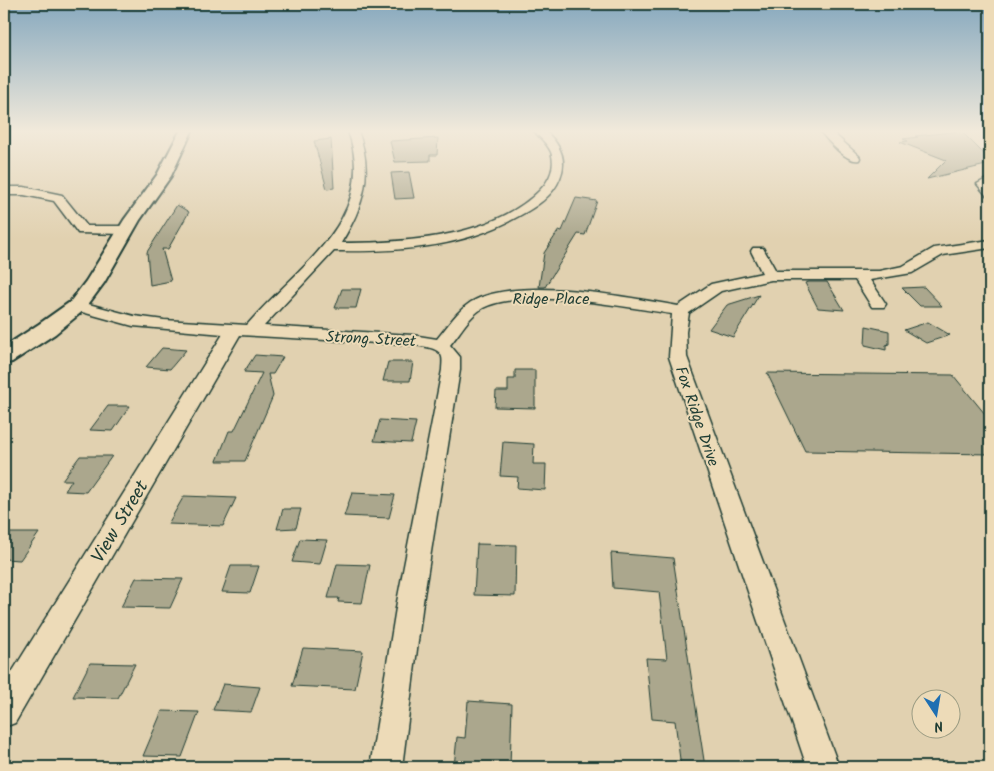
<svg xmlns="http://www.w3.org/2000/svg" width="994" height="771" font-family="Kalam,sans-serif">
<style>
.building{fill:#aba78d;stroke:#1f3d34}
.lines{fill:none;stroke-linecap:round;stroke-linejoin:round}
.minor-casing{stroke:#1f3d34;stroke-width:3}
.tertiary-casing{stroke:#1f3d34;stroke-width:4}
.minor{fill:#eddbb8;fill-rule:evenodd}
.tertiary{fill:#eddbb8;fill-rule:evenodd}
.labels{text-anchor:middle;stroke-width:4;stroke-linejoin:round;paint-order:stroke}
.street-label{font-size:16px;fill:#1f3d34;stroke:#eddbb8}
.near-street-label{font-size:19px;fill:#1f3d34;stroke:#eddbb8}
</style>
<rect width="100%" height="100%" fill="#e1d1b0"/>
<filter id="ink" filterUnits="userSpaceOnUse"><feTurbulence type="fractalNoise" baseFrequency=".02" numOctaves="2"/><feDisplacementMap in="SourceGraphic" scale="10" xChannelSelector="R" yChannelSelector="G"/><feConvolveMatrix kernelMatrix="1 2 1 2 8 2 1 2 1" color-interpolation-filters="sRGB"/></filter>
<g filter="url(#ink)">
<!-- building -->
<g class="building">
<polygon points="961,131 990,160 990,164 927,179 946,160 900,142 908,141 903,139 918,137 915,136"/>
<polygon points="438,138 437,155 430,155 430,161 395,162 390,141"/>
<polygon points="331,139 334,188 327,189 314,141"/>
<polygon points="409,172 414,198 395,199 391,173"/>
<polygon points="576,198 597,201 585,235 578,234 545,287 539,287 544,253 559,230 562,231"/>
<polygon points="177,205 189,212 168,249 162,249 171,281 150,285 147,252"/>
<polygon points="809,282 827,282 844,310 818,308 805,283"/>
<polygon points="924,287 942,306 920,306 902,288"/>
<polygon points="342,289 361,289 356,308 335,308"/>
<polygon points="759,295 733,337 709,329 727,305"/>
<polygon points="928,322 950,335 926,343 904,330"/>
<polygon points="866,326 889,331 889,344 886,345 886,350 865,345"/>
<polygon points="162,348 186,350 170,369 146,367"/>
<polygon points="255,355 283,357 273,374 268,374 273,396 245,461 217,461 229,431 234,431 262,373 244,372"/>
<polygon points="388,362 413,362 410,381 383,381"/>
<polygon points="515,370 535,370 535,408 495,407 496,391 508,391 508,379 515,379"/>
<polygon points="767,373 953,375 990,420 990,454 805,451"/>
<polygon points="108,406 130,406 113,431 90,430"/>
<polygon points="380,420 416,422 411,443 374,441"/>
<polygon points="503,442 534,444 533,464 546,464 545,490 517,488 518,477 500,476"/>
<polygon points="80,456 112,456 86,492 65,491 72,480 62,480"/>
<polygon points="352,493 395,495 389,518 344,516"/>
<polygon points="184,496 236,498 223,526 168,524"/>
<polygon points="283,509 301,509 296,528 277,529"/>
<polygon points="4,533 39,533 20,560 4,559"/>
<polygon points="300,539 327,540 320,564 292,562"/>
<polygon points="477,544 516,545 515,596 474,595"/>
<polygon points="611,553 673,558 705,767 681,767 675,721 652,719 646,658 667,659 659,592 613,588"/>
<polygon points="337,564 370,565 362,603 338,602 339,598 328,598"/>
<polygon points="231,566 259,566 250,593 222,592"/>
<polygon points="136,578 183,579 170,608 121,607"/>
<polygon points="303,648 363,651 355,689 292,686"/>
<polygon points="90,663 135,664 118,698 73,697"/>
<polygon points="223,684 260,687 251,712 213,710"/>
<polygon points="468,701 512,704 510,767 454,767 457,737 465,738"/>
<polygon points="162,711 199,712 182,757 143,756"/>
</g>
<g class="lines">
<defs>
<g id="minor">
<path d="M 348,131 L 358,131 C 374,173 364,206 341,243 C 403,243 493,238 540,190 C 550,180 556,166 551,152 C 547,143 540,138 534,131 L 545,131 C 559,143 568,159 560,178 C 553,196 536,207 519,216 C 463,248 398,252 334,251 L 264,326 L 412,335 L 437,339 C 448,326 457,311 471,302 C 518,275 626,297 678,306 L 711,284 L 762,273 L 751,251 L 753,248 L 763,248 L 776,271 L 879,271 L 903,266 L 934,248 L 990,240 L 990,248 L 943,255 L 912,273 L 870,280 L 886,304 L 884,307 L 872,307 L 855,280 L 771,280 L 721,291 L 689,313 L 686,332 L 687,357 L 839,767 L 807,767 L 669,357 L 672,314 C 628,307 523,287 483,308 C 469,316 460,333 450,345 L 460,357 L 460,370 L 423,602 L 402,767 L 370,767 L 397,602 L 442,370 C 442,366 443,361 442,357 C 440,347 420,346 412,345 L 240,335 L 15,723 L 4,727 L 4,685 L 223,334 L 133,326 L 71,309 L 69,306 L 71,303 L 77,301 L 134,316 L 164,320 L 247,325 C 296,267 380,220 348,131 Z"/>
<path d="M 820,131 L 831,131 L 859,156 L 860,158 L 859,160 C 847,163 827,140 820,131 Z"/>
<polygon points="990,177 990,196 986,195 977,184"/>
<polygon points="4,187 24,187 62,195 87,226 125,226 132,230 125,234 78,233 54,201 24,195 4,195"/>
</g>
<polygon id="tertiary" points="180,131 192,131 171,176 140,220 104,283 84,310 55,334 12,362 4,364 4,347 39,324 70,302 86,281 124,220 157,175"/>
</defs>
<!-- minor casing -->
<use href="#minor" class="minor-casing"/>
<!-- tertiary casing -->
<use href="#tertiary" class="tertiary-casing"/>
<!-- minor -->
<use href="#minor" class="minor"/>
<!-- tertiary -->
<use href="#tertiary" class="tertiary"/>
</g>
</g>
<!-- sky -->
<linearGradient id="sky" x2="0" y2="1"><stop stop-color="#86a8be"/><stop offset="0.55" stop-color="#f2eadb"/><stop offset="1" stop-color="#f2eadb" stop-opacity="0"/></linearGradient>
<rect width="994" height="239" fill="url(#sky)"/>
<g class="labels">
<!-- street labels -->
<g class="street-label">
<text x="551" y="304">Ridge Place</text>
<text transform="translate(371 338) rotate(3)" y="6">Strong Street</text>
<text transform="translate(698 416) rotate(71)" y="6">Fox Ridge Drive</text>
</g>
<!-- near-street labels -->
<g class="near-street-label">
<text transform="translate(119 521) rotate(-59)" y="7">View Street</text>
</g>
</g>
<!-- margin -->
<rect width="994" height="771" fill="none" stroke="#eddbb8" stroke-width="20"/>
<rect x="10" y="10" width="974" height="751" fill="none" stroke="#1f3d34" stroke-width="2" filter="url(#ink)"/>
<!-- north arrow -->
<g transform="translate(936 714) rotate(168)"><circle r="24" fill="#eddbb8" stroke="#9b9c83"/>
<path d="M0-4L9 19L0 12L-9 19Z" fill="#1f6fb2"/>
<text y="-8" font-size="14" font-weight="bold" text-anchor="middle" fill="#1f3d34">N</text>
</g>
</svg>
